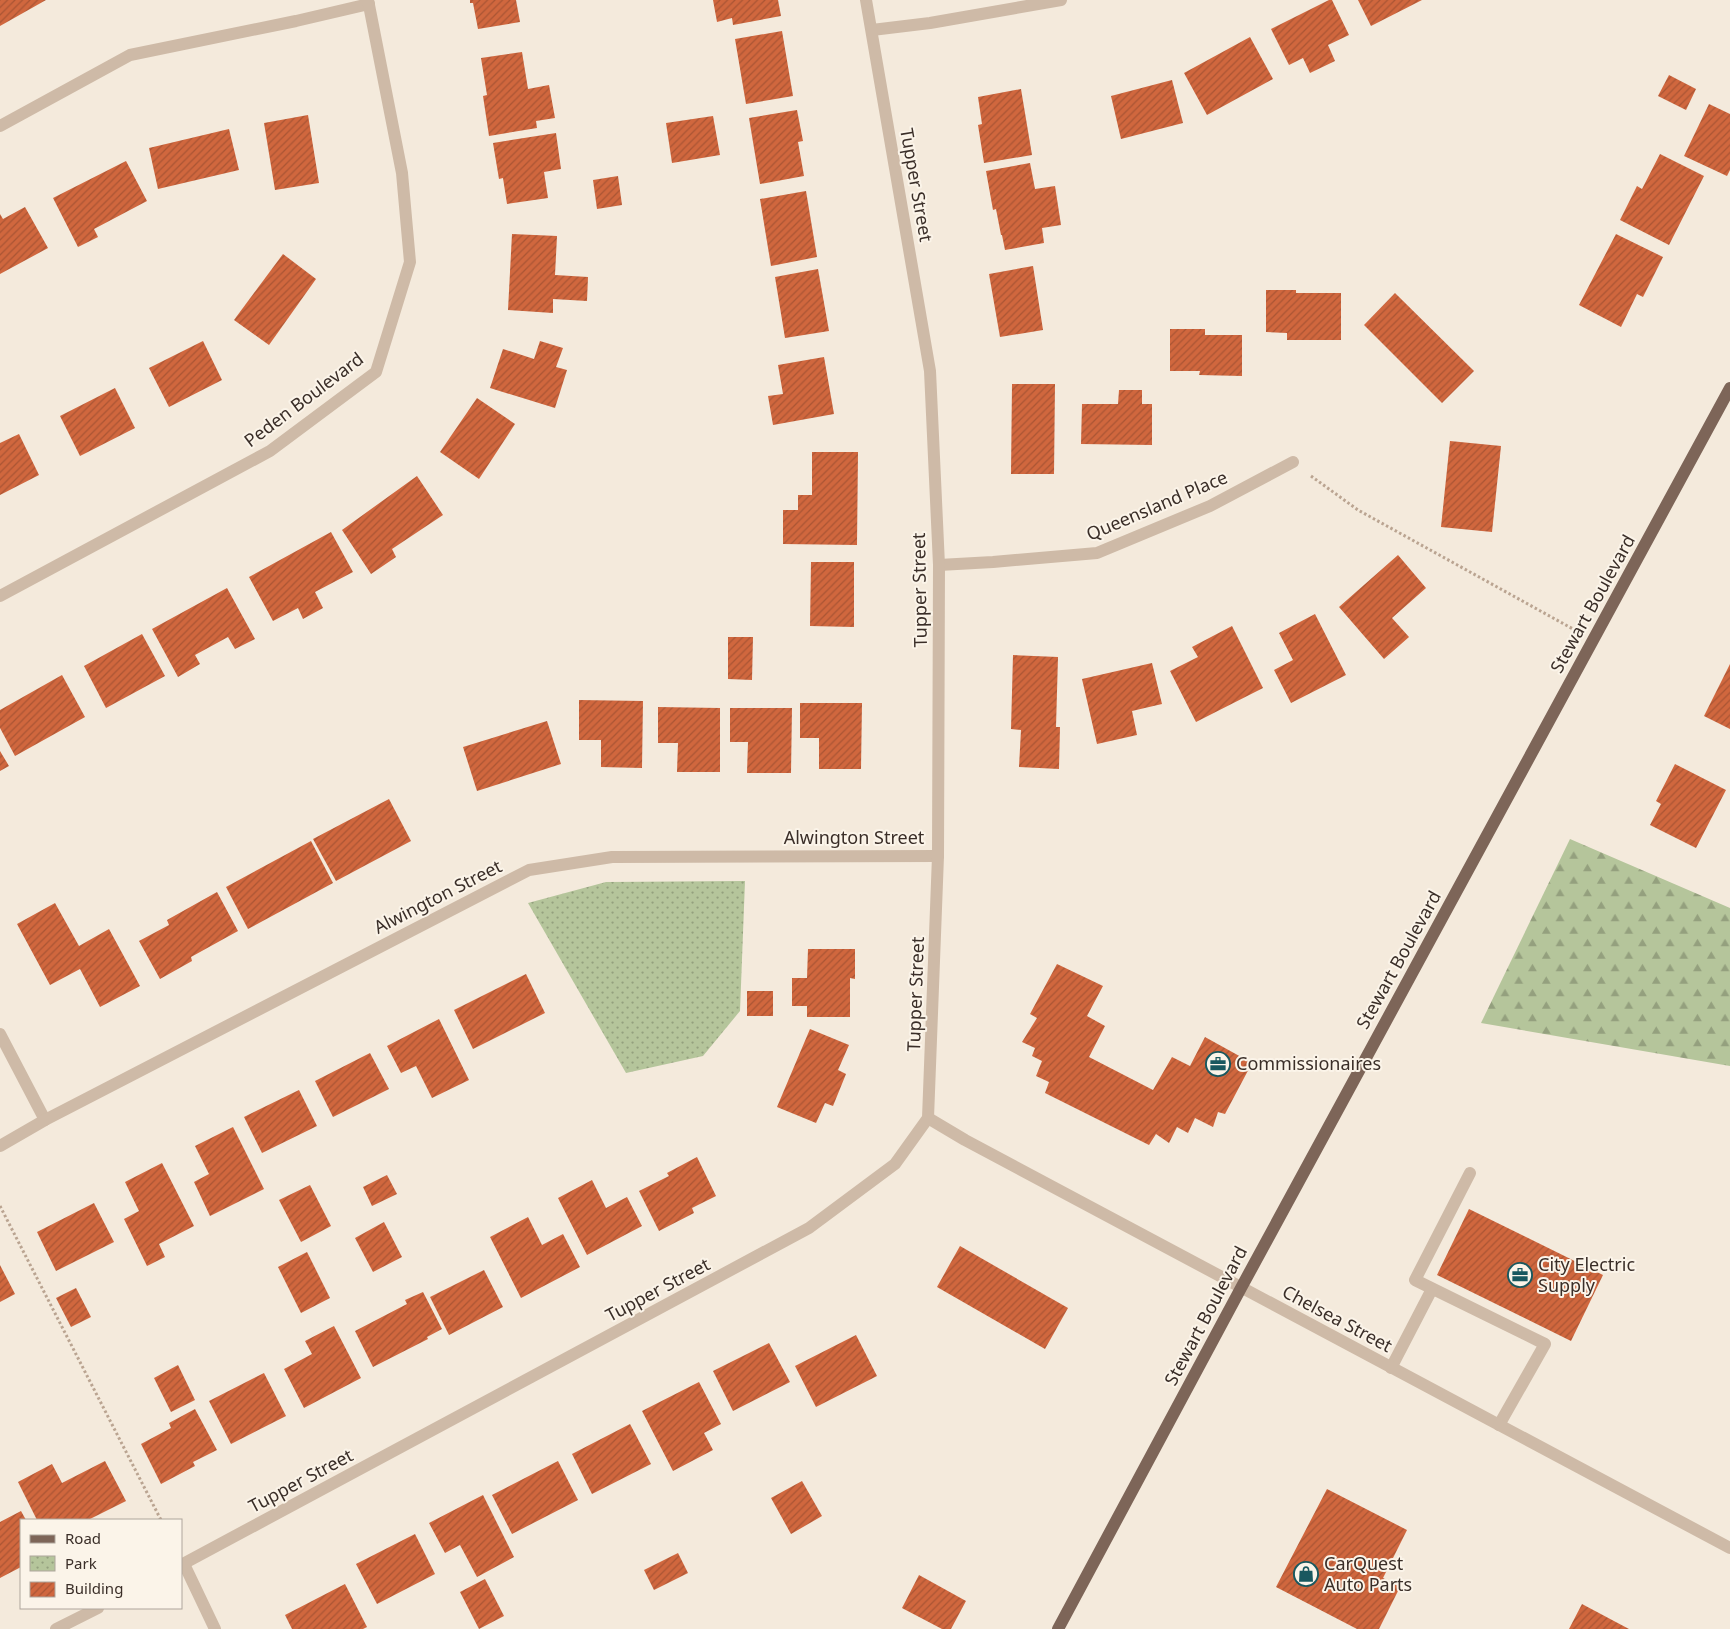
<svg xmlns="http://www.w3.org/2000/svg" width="1730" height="1629" font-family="'Noto Sans',sans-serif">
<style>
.forest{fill:url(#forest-firs)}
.park{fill:url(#park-dots)}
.building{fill:url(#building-hatch)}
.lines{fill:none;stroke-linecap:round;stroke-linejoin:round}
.path{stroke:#baa491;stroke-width:3;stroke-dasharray:2.5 2.5;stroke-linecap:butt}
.lane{stroke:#cebaa7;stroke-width:12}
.street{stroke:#cebaa7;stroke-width:12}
.primary{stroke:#7d6558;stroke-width:12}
.labels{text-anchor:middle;stroke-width:4;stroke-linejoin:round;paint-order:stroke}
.street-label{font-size:18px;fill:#3a2e28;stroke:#fbf4e9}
.poi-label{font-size:18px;fill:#3a2e28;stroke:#fbf4e9;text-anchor:start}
</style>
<defs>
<pattern id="forest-firs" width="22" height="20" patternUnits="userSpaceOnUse" patternTransform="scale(1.25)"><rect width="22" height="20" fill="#b5c59b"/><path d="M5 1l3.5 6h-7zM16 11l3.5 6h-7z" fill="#94a07e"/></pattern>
<pattern id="park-dots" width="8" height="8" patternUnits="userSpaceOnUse" patternTransform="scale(1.25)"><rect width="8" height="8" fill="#b5c59b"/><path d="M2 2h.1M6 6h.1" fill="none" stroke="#94a07e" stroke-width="1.8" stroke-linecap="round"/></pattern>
<pattern id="building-hatch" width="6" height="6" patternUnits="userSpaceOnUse" patternTransform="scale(1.25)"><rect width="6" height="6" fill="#d0673e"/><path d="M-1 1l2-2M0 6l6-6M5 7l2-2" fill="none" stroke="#aa5534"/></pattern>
</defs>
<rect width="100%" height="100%" fill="#f4eadc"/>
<!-- forest -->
<polygon class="forest" points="1570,839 1730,908 1730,1066 1481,1023"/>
<!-- park -->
<polygon class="park" points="745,881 740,1011 703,1056 626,1073 528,903 606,882"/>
<!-- building -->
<g class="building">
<polygon points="0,0 46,0 0,26"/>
<polygon points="470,0 516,0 520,22 478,29 473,3 470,3"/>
<polygon points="713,0 778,0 781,16 733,25 732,18 717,22"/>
<polygon points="1329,0 1332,0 1349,35 1328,45 1335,61 1310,73 1303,58 1289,65 1271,29"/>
<polygon points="1358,0 1422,0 1371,26"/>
<polygon points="782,31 793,96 746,104 735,39"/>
<polygon points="1250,37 1273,79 1207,115 1184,73"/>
<polygon points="522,52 528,89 549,85 555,118 536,121 537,128 489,136 483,96 487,95 481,58"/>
<polygon points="1669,75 1696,89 1686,110 1658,96"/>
<polygon points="1172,80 1183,123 1121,139 1111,96"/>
<polygon points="1021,89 1032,155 984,163 978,125 982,124 978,97"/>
<polygon points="1709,104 1730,114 1730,170 1727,176 1684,156"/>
<polygon points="797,110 803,141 798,142 804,176 760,184 749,118"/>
<polygon points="308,115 319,183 275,190 264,123"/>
<polygon points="713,116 720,155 672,163 666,123"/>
<polygon points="229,129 239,170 158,189 149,148"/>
<polygon points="556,133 561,169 544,172 548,198 507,204 503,178 499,179 493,143"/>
<polygon points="1660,154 1704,176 1669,245 1620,220 1637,186 1642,189"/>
<polygon points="126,161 147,201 94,229 98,237 78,247 53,198"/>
<polygon points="1030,163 1035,189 1055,186 1061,225 1042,228 1044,243 1005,250 1002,235 1001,235 996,209 993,210 986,171"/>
<polygon points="618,176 622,205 597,209 593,180"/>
<polygon points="806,191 817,257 771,266 760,199"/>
<polygon points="25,207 48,248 0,274 0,214 3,219"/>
<polygon points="512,234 557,236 555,275 588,277 587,301 553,299 553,313 508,310"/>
<polygon points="1616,234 1663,257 1643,297 1637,294 1621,327 1579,305"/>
<polygon points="283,254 316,279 269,345 234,320"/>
<polygon points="1033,266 1043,330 1000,337 989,274"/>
<polygon points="818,269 829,331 785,338 775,277"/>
<polygon points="1266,290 1296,290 1296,293 1341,293 1341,340 1287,340 1287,333 1266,332"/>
<polygon points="1395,293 1474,371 1442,403 1364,325"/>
<polygon points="1170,329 1205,329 1205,335 1242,335 1242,376 1199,375 1200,371 1170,371"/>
<polygon points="203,341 222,380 169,407 149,368"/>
<polygon points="540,341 563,348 556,367 567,370 555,408 490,388 503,349 534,359"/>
<polygon points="824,357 834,414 773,425 768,396 783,394 778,365"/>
<polygon points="1012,384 1055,384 1054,474 1011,474"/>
<polygon points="115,388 135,428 80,456 60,416"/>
<polygon points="1119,390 1142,390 1142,404 1152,404 1152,445 1081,444 1082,404 1118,404"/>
<polygon points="477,398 515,424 479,479 440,452"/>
<polygon points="19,434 39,475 0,495 0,443"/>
<polygon points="1450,441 1501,446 1492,532 1441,527"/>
<polygon points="812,452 858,452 857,545 783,544 783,510 798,510 798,495 812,495"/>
<polygon points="417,476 443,515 392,549 396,557 371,574 342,530"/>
<polygon points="331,532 353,572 315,592 323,608 303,619 298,608 273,621 249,577"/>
<polygon points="1398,555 1426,588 1392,618 1409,637 1384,659 1339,607"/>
<polygon points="811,562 854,562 854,627 810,626"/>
<polygon points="227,588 255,639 235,649 228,637 195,655 200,664 178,677 152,629"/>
<polygon points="1315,614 1346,675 1291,703 1274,670 1293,660 1279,633"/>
<polygon points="1232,626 1263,688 1196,722 1170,671 1198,657 1192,647"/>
<polygon points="142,634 165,676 106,708 84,666"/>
<polygon points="728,637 753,637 752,680 728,679"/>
<polygon points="1013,655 1058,657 1056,727 1060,727 1059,769 1019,767 1021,730 1011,729"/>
<polygon points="1152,663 1162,704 1132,711 1137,735 1097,744 1082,679"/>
<polygon points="1730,664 1730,729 1704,716"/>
<polygon points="62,675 85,717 15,756 0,728 0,710"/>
<polygon points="579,700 643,701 642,768 601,767 601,740 579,740"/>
<polygon points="800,703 862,703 861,769 819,769 819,738 800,738"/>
<polygon points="658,707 720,708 720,772 677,772 678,743 658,743"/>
<polygon points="730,708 792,708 791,773 747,773 748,742 730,742"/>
<polygon points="547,721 561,764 477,791 463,747"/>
<polygon points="0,751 9,766 0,771"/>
<polygon points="1675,764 1726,790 1696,848 1650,825 1661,804 1656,801"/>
<polygon points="389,799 411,841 336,881 313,839"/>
<polygon points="311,841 333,883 248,929 226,887"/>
<polygon points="217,892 238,931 191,957 192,961 160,979 139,941 169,925 167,920"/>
<polygon points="55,903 79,946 109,929 140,986 100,1007 80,969 50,985 17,924"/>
<polygon points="808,949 855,949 855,979 850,978 850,1017 807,1017 807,1006 792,1006 792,978 807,978"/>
<polygon points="1057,964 1103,986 1087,1016 1105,1026 1089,1057 1153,1090 1172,1057 1190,1066 1205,1037 1252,1063 1225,1114 1218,1112 1213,1127 1195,1118 1188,1133 1177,1127 1169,1143 1156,1134 1149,1145 1045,1093 1049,1082 1036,1076 1042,1061 1032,1056 1035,1048 1022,1042 1037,1018 1030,1014"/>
<polygon points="526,974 545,1013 473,1049 454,1010"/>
<rect x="747" y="991" width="26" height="25"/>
<polygon points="439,1019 469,1080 432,1098 416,1066 401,1073 387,1046"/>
<polygon points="810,1029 849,1045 838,1070 846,1074 833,1106 825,1103 816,1123 777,1107"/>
<polygon points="370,1053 389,1089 333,1117 315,1081"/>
<polygon points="299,1090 317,1126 262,1153 244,1117"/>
<polygon points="233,1127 264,1189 210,1216 194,1182 209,1174 195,1146"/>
<polygon points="697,1157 716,1196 692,1208 694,1213 659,1231 639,1191 669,1176 667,1173"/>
<polygon points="162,1163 194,1226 159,1244 165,1257 147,1266 124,1219 139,1211 125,1182"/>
<polygon points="387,1175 397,1194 372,1206 363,1187"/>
<polygon points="592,1180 606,1208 627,1197 642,1226 587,1255 558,1198"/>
<polygon points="310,1185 331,1226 301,1242 279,1200"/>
<polygon points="94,1203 114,1242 56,1271 37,1232"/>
<polygon points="1469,1209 1603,1275 1571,1341 1437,1275"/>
<polygon points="528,1217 542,1245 563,1234 580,1267 521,1298 490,1237"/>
<polygon points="384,1222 402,1257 373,1272 355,1238"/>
<polygon points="960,1246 1068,1308 1045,1349 937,1287"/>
<polygon points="307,1252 330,1298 301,1313 278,1267"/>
<polygon points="0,1265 15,1294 0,1302"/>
<polygon points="484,1270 503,1307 449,1335 430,1297"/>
<polygon points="76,1288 91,1317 71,1327 56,1298"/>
<polygon points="423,1292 442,1329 427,1337 428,1339 373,1367 355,1331 407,1304 405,1300"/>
<polygon points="334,1326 361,1378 304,1408 284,1369 312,1354 305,1341"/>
<polygon points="856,1335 877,1376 816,1407 795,1366"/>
<polygon points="769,1343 790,1382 733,1411 713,1371"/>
<polygon points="178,1365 195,1400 171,1412 154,1378"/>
<polygon points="264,1373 286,1416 231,1444 209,1401"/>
<polygon points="699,1382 721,1424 704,1433 713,1450 673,1471 642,1411"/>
<polygon points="195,1409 217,1450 193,1462 195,1466 161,1484 141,1444 171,1428 169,1423"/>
<polygon points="630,1424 651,1464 592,1494 572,1454"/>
<polygon points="105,1461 126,1501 88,1520 37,1520 18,1482 52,1464 62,1483"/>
<polygon points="558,1461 578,1500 512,1534 492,1495"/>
<polygon points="802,1481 822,1516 791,1534 771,1498"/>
<polygon points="1327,1489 1407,1530 1383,1578 1400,1587 1379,1629 1357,1629 1276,1587"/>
<polygon points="483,1495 514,1557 477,1577 460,1545 445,1553 429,1523"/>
<polygon points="21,1511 26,1520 21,1520 21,1567 0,1578 0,1522"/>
<polygon points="415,1534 435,1574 377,1604 356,1564"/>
<polygon points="678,1553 688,1573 654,1590 644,1570"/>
<polygon points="919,1575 966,1601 951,1629 942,1629 902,1608"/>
<polygon points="485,1579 504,1616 479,1629 460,1592"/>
<polygon points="345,1584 367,1627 363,1629 292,1629 285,1615"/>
<polygon points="1582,1604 1629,1629 1569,1629"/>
</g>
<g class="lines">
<!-- path -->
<g class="path">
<polyline points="1311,476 1358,510 1573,629"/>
<polyline points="0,1206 161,1520"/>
</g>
<!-- lane -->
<g class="lane">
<polyline points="1470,1173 1415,1280 1545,1344 1499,1425"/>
<polyline points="1391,1368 1432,1289"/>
</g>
<!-- street -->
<g class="street">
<polyline points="872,30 930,23 1061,0"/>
<polyline points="0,126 130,55 296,21 369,4"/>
<polyline points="939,565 993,562 1097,553 1210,506 1293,462"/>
<polyline points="0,596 270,451 376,372 410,262 402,173 368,0"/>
<polyline points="0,1034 45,1120"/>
<polyline points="928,1118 965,1140 1730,1548"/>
<polyline points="0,1146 45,1120 529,870 612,857 938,856"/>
<polyline points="184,1564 215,1629"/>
<polyline points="181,1565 809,1228 895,1164 928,1118 938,856 939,565 930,371 866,0"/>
<polyline points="56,1629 98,1608"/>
</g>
<!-- primary -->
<polyline class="primary" points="1058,1629 1241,1288 1730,388"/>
</g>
<!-- icons -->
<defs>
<symbol id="office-ring" viewBox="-11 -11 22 22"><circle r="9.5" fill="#fbf4e9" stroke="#19585f" stroke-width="1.5"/><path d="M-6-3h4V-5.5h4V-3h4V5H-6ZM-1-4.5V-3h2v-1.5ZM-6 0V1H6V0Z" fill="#19585f"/></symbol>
<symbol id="shop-ring" viewBox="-11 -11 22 22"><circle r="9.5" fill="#fbf4e9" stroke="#19585f" stroke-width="1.5"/><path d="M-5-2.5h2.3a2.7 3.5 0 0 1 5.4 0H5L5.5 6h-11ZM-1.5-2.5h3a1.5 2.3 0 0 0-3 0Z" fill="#19585f"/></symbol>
</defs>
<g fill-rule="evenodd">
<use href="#office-ring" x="1204" y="1050" width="28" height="28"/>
<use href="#office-ring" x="1506" y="1261" width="28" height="28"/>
<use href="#shop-ring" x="1292" y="1560" width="28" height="28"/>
</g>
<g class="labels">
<!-- street labels -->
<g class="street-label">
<text transform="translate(916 185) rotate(80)" y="6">Tupper Street</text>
<text transform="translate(304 400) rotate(-37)" y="6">Peden Boulevard</text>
<text transform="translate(1157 506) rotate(-23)" y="6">Queensland Place</text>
<text transform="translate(920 590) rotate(-91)" y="6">Tupper Street</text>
<text transform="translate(1593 604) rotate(-61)" y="6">Stewart Boulevard</text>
<text x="854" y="844">Alwington Street</text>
<text transform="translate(438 897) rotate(-27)" y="6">Alwington Street</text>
<text transform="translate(1399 960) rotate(-61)" y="6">Stewart Boulevard</text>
<text transform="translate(916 994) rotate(-88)" y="6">Tupper Street</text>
<text transform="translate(658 1290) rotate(-28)" y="6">Tupper Street</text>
<text transform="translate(1206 1316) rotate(-62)" y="6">Stewart Boulevard</text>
<text transform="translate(1337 1319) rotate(28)" y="6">Chelsea Street</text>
<text transform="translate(301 1481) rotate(-28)" y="6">Tupper Street</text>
</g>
<!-- poi labels -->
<g class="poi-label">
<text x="1236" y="1070">Commissionaires</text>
<text x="1538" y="1271">City Electric<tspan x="1538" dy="21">Supply</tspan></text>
<text x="1324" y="1570">CarQuest<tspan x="1324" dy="21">Auto Parts</tspan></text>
</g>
</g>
<!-- legend -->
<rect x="20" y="1519" width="162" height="90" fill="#fbf4e9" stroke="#aea59c"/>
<rect x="30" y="1535" width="25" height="8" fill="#7d6558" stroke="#aea59c"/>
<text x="65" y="1544" font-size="15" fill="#3a2e28">Road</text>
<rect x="30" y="1556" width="25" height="15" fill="url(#park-dots)" stroke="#aea59c"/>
<text x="65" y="1569" font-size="15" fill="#3a2e28">Park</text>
<rect x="30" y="1582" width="25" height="15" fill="url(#building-hatch)" stroke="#aea59c"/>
<text x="65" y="1594" font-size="15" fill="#3a2e28">Building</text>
</svg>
